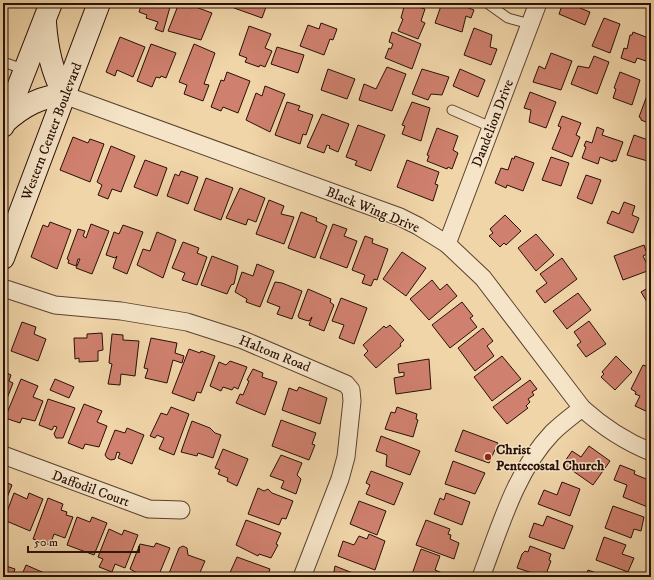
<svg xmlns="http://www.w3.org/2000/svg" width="654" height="580" font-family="'IM FELL DW Pica',serif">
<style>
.building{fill:#cf806e;stroke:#291006}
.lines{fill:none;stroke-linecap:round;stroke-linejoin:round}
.lane-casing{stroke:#5b412f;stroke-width:11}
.street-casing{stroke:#5b412f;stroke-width:19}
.secondary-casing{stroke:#291006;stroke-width:24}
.lane{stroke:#f5e4c7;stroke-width:9}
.street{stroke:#f5e4c7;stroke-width:17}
.secondary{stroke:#f5e4c7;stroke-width:22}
.poi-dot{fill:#8f2418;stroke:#f5e4c7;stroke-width:1.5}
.labels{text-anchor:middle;stroke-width:3;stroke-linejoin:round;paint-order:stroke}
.street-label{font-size:14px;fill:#291006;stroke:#f5e4c7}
.poi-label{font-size:14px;font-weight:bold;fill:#291006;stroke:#f5e4c7;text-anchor:start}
</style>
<rect width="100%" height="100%" fill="#f0d5a9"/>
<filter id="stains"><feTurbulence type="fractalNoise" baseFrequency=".005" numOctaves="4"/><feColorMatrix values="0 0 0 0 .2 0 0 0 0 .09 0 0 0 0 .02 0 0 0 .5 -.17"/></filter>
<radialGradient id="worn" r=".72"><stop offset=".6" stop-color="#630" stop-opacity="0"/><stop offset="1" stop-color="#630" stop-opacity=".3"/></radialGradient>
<!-- building -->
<g class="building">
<polygon points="142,3 158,3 170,7 163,32 155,29 158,22 146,18 147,15 139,12"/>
<polygon points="179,3 186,3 191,5 190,7 192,8 193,6 212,13 201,40 168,31"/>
<polygon points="236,3 265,3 264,7 266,7 262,18 234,8"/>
<polygon points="405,3 425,9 421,21 425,23 418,39 398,31 403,19 401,18"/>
<polygon points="442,3 456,3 474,10 471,18 466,16 462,32 435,23"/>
<polygon points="563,3 582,3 580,8 590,12 585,25 559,14"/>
<polygon points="604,18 620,24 610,53 592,46"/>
<polygon points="321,23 337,29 333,40 330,39 324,55 300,46 308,25 319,29"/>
<polygon points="249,26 271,34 265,48 272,51 265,67 260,65 259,67 245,62 247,58 239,55"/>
<polygon points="474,28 492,35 490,47 497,49 491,65 464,55"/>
<polygon points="392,32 421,44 412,69 385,58 389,48 391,49 393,44 389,42"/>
<polygon points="633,32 651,39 651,61 649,62 637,58 635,63 621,58 624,48 627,49 630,35 632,35"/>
<polygon points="120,37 145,47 133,77 117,70 115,76 106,72"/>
<polygon points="151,44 176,53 166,78 161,76 160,78 156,77 152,87 137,81"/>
<polygon points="194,44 215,53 204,84 209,85 203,101 184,94 187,85 179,82"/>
<polygon points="277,47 304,55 298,73 271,64"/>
<polygon points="551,53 572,61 561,90 533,82 539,66 545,69"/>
<polygon points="594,56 609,62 597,94 571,84 578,66 589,68"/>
<polygon points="387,67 406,74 392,111 359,100 364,84 376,89"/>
<polygon points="328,69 355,79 347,99 321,90"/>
<polygon points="422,69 449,77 442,95 431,94 428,100 412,94"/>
<polygon points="460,69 485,80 478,97 453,86"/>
<polygon points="227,72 250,81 238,113 223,107 221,111 211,107 221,80 224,81"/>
<polygon points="620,72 640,80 632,105 613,98 616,89 614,88"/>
<polygon points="265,86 285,94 270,132 246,120 256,93 262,96"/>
<polygon points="649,90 651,91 651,124 641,120 641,118 639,117"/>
<polygon points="530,92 556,102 546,128 529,122 531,110 524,108"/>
<polygon points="287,102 300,106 298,110 313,115 306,135 303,134 300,144 275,135"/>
<polygon points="412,102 430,108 421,141 402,134 405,126 402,125"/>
<polygon points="322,114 349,124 338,152 329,148 330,146 327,145 324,153 307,147"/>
<polygon points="562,116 581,123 576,135 580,137 572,157 552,149 561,127 558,126"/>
<polygon points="358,125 385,135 371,171 355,165 357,161 346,157"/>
<polygon points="597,127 604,130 602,135 623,142 616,161 613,160 613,162 600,157 598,164 582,158 586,147 584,146 586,141 592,143"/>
<polygon points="437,128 458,136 453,150 458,153 452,169 448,167 447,169 427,161 429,156 427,155"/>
<polygon points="634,135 651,141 651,162 627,155"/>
<polygon points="73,137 88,143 90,139 104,144 90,182 60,170"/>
<polygon points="111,146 135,156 121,192 112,189 108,199 98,195 102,185 97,182"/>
<polygon points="515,156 534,163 523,191 507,185 506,188 495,183 501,168 508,170 512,158 514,159"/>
<polygon points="551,157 569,163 561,186 542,180"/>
<polygon points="145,160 167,168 157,196 134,187"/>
<polygon points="407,160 439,172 435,184 438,185 433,201 397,187"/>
<polygon points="181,171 198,177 188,204 167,196 175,174 179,176"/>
<polygon points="586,175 601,180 592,204 577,198"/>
<polygon points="206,178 233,188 221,220 194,210"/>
<polygon points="240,188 265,198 256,222 248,219 246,225 226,218"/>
<polygon points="269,200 284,206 281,214 294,217 284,244 256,234"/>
<polygon points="624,202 635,206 632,215 639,218 633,233 607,223 612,211 619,214"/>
<polygon points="301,212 317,218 316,221 327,226 315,258 288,248"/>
<polygon points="505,215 521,231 506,245 504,243 500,247 489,236 493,233 490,229"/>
<polygon points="50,222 71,230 57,269 31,257 43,225 48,227"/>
<polygon points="91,224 109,231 92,274 76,268 80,259 78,259 76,266 68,263 69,260 67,259 78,229 85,231 83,236 86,238"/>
<polygon points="333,224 347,229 344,236 357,241 347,268 320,258"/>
<polygon points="123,225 143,232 127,274 113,268 117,256 115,258 106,255 114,232 119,234"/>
<polygon points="157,232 176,240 163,278 137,265 143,249 150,251"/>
<polygon points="536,234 554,255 536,271 518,248"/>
<polygon points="365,236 373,239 372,243 388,249 377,280 374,279 371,286 362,283 365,275 352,270"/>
<polygon points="183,242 199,248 197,253 207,257 197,285 182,280 185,273 172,268"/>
<polygon points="644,245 647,254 643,256 650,270 623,280 614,256"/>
<polygon points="402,252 426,268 406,296 383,279"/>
<polygon points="212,256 238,266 234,284 231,285 227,294 201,285"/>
<polygon points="562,258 577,279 545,303 536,291 547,283 540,274"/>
<polygon points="257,264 274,271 260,307 246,302 247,299 235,292 242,272 253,276"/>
<polygon points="432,280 440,290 447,284 457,296 429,320 410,299"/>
<polygon points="275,282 282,283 302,291 292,319 277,314 280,307 267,302"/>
<polygon points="651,286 651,307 650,307 641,292"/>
<polygon points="308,289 331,299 330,302 334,305 324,331 309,325 312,317 309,321 305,320 299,318 298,316"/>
<polygon points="578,293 591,310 567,329 553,311"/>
<polygon points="341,298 367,308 354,344 339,338 344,325 332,321"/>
<polygon points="462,302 473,316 470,318 477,327 450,348 432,325"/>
<polygon points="589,321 606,344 586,357 577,345 581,342 574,332"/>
<polygon points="22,322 36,327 34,334 46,339 38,361 11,351"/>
<polygon points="390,325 404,340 400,344 401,346 376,368 364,355 368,351 363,345 384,326 386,328"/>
<polygon points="483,328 493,341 487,346 494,356 475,371 458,348"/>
<polygon points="102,333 103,350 98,351 98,361 79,362 79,358 75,359 74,338 87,338 87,334"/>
<polygon points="112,334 123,335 123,340 139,341 135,376 121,374 120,385 108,384 112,364 109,363"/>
<polygon points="151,338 177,343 175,353 184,356 182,363 173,360 167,383 145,378 148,369 144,368"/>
<polygon points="189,349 200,353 201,351 215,356 201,393 197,392 194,401 172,393"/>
<polygon points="502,356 521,379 492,401 474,377"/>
<polygon points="616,356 632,372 615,390 601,377 604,374 602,372"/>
<polygon points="429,359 431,389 396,394 394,378 404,376 404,372 399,373 398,364"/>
<polygon points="230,361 247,367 238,389 234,387 232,390 223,387 221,391 210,386 219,362 226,365"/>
<polygon points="643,365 651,368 650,413 635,406 640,396 635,394 636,392 631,389"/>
<polygon points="253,369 263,373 262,377 277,382 265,415 236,403 240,394 243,395 249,381 247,380"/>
<polygon points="3,371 11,375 9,381 13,383 3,409"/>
<polygon points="21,379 38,386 33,397 43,401 35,421 22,418 20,423 5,418"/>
<polygon points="55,379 74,387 69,398 50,390"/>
<polygon points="530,380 537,389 532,392 534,395 528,399 530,402 526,406 528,408 507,424 493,407"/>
<polygon points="299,387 327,398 320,424 282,410 289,388 297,391"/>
<polygon points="48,399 75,408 63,438 56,438 54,434 57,427 54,426 52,430 39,425"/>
<polygon points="84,404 102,411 97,422 107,426 99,447 85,444 83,449 68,443"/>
<polygon points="171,407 189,414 174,455 159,449 164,438 157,435 155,438 150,436 161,413 167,415"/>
<polygon points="397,407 417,414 416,419 418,420 413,437 385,429 391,412 395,413"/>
<polygon points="281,420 316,433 312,444 315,445 309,460 272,446"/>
<polygon points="192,421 210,428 215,433 221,435 213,458 198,453 197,456 181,452"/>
<polygon points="127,428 144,435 132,464 118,458 120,453 117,452 115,459 111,460 107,458 105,455 115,430 125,433"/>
<polygon points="463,430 498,443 489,463 455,451"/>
<polygon points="381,436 420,451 410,475 386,466 387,455 376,451"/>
<polygon points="589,446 610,461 593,485 563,464 572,451 581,457"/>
<polygon points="223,449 248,459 237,486 227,481 228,478 218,474 220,470 215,468"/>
<polygon points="281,455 302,463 297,475 301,479 296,494 281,488 284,481 270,476"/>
<polygon points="453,461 485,473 475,494 445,484"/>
<polygon points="620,465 635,471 634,474 651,481 651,491 649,490 648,492 651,493 650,508 623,497 627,485 614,480"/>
<polygon points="371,471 403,483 394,505 366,494 370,485 366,483"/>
<polygon points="3,481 12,485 3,508"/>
<polygon points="562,482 580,489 570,516 538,504 544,490 557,495"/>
<polygon points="258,488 264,491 268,489 272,493 293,501 286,519 282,518 279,525 248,514"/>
<polygon points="14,493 27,499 29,493 43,499 30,531 4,520"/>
<polygon points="446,493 470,502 462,525 434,514 440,498 444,500"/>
<polygon points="48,498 63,504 61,510 67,512 66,515 73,517 65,538 54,534 50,545 33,539"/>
<polygon points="359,501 386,511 377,535 350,524"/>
<polygon points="613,506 644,517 641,531 634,529 631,538 605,528"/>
<polygon points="547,516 573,526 564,549 529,537 534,523 543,526"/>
<polygon points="77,517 90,522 92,517 107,523 94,555 67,545"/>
<polygon points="246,520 281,533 276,544 278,545 271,558 259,554 258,556 236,545"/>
<polygon points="426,520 450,529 448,534 451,535 450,539 459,543 454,559 416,545"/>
<polygon points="109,529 122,535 124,530 138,535 125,568 115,564 112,572 99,567 103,559 98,557"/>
<polygon points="369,534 385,541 375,570 338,556 343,541 354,545 359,536 367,539"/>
<polygon points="604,537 626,545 622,554 634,558 628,572 596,560"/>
<polygon points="156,543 170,548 158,577 142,576 130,569 140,544 154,547"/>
<polygon points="183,546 187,548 188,555 205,561 198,577 168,576 179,548"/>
<polygon points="530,546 551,554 549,560 551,561 545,577 517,568 522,554 525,551 528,552"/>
<polygon points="421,549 440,556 435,570 447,575 446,577 411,577"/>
<polygon points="237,557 270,569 267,577 228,577"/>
<polygon points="3,565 15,569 12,577 3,577"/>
<polygon points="26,565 49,575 48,577 21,577"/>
<polygon points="335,566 363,577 333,577"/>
<polygon points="588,570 607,577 585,577"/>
</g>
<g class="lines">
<defs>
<g id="lane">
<polyline points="487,3 508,18 530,24"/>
<polyline points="3,62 26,70"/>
<polyline points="452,110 491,127"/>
</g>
<g id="street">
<path d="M 64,95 L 400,217 L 418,226 L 447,244 L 483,278 L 582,408 C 603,427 624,441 651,452"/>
<polyline points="447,244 538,3"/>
<polyline points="3,288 55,305 121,311 187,322 243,340 346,384 351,390 352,401 346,457 340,479 302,577"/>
<polyline points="3,455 149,509 181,510"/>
<path d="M 481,577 C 500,528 515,472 552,433 C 561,424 572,416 582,408"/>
</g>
<g id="secondary">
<path d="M 45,23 C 47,50 52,71 64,95"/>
<path d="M 5,122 C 23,106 41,96 64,95"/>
<polyline points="3,126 51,3"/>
<polyline points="3,258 99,3"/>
</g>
</defs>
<!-- lane casing -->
<use href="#lane" class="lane-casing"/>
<!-- street casing -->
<use href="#street" class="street-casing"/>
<!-- secondary casing -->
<use href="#secondary" class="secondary-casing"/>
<!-- lane -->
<use href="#lane" class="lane"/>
<!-- street -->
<use href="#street" class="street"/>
<!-- secondary -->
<use href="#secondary" class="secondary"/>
</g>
<!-- markers -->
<circle class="poi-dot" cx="488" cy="457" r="4"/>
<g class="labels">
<!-- street labels -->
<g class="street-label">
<text transform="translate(492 123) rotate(-69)" y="5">Dandelion Drive</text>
<text transform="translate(51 131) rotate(-69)" y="5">Western Center Boulevard</text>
<text transform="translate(373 209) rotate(22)" y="5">Black Wing Drive</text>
<text transform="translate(275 353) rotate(22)" y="5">Haltom Road</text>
<text transform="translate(91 488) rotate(20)" y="5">Daffodil Court</text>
</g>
<!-- poi labels -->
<g class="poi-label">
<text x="496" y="454">Christ<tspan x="496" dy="16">Pentecostal Church</tspan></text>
</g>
</g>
<!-- margin -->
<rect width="654" height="580" fill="none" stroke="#f0d5a9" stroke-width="16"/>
<rect x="4" y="4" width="646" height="572" fill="none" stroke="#291006" stroke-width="2"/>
<rect x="8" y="8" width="638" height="564" fill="none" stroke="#291006"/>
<!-- scale -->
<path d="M28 546v6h111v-6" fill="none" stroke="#291006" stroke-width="2"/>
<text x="34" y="546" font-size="12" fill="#291006" stroke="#f5e4c7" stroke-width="3" paint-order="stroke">50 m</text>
<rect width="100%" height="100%" filter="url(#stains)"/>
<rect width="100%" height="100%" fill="url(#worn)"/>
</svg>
